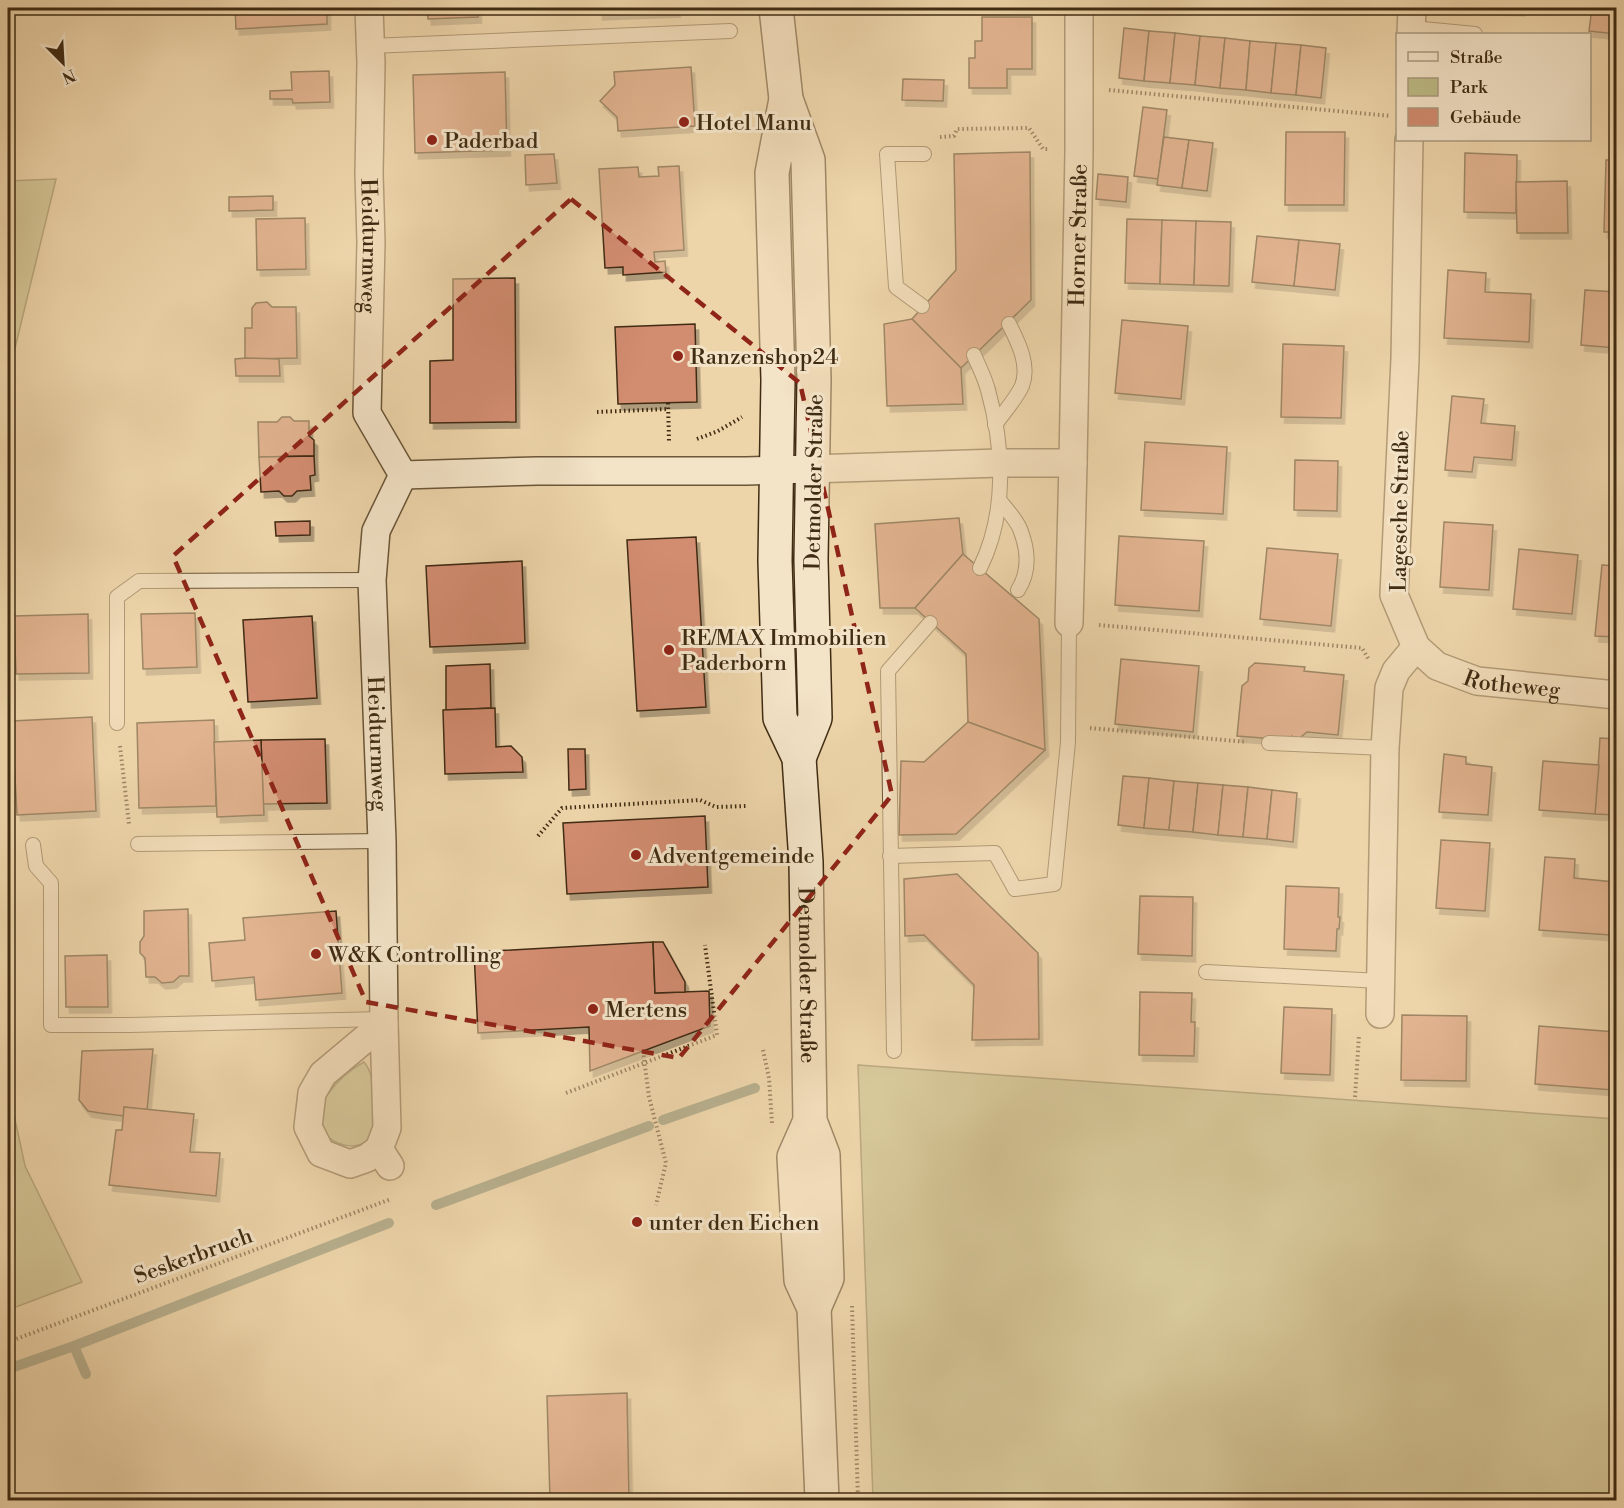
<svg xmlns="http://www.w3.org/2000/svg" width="1624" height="1508" font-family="'Libre Bodoni',serif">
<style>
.green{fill:#bdbb85;stroke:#7e744c;stroke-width:1.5}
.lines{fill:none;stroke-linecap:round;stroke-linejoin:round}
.stream{stroke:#768169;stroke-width:10}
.building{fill:#d28c70;stroke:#402c13;stroke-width:1.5;filter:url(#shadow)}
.lane-casing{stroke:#6b5638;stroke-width:16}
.street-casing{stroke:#6b5638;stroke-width:30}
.secondary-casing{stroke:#402c13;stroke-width:36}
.path{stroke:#402c13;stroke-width:4;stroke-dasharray:1.5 3;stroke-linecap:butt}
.lane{stroke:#f3e3c7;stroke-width:14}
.street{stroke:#f3e3c7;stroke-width:27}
.secondary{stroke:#f3e3c7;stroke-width:33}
.marked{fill:none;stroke:#8f2418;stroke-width:4.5;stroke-dasharray:12 8;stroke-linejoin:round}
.poi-dot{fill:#8f2418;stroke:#f3e3c7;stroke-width:2}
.labels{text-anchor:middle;stroke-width:6;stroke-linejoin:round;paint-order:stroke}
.poi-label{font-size:22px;fill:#402c13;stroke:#f3e3c7;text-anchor:start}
.street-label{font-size:22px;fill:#402c13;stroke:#f3e3c7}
</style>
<defs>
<filter id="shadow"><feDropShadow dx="3.5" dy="6" stdDeviation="0" flood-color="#0004"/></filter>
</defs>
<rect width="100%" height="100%" fill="#edd4a9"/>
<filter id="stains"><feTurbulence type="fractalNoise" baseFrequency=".00333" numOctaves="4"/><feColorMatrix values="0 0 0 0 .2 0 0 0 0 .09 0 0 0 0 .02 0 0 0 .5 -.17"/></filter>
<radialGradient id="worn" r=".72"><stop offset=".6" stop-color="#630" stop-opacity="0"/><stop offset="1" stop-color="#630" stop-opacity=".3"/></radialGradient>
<!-- green -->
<g class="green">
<polygon points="56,179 8,377 8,181"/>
<path d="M 364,1062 C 374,1074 373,1091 375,1106 C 384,1173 304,1143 320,1107 C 321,1103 325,1099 327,1095 C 337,1081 349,1070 364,1062 Z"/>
<polygon points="858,1065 1616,1119 1616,1500 873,1500"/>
<polygon points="8,1087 25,1166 82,1282 8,1310"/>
</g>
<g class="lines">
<!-- stream -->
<g class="stream">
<polyline points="663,1120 755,1088"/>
<polyline points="436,1205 649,1126"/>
<polyline points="74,1346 86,1374"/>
<polyline points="8,1369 74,1346 389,1223"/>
</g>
</g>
<!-- building -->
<g class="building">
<polygon points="235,8 327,8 327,24 236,29"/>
<polygon points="427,8 478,8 478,17 428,19"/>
<polygon points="599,8 677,8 677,11 599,14"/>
<polygon points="1468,8 1521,8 1521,10"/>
<polygon points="1592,8 1616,8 1616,34 1589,31"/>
<polygon points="982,17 1032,17 1032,69 1007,69 1007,88 969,88 969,58 975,58 975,41 982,41"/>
<polygon points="1124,28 1149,31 1144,81 1119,78"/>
<polygon points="1149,31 1175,33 1170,83 1144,81"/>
<polygon points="1175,33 1200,36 1195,85 1170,83"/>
<polygon points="1200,36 1225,38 1220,88 1195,85"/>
<polygon points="1225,38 1250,41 1246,90 1220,88"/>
<polygon points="1250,41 1276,43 1271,93 1246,90"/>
<polygon points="1276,43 1301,45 1296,95 1271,93"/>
<polygon points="1301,45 1326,48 1321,98 1296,95"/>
<polygon points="691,67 695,126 618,131 617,117 600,101 615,85 614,72"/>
<polygon points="329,71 330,102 293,103 292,99 270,99 270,91 292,90 291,72"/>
<polygon points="505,72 507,150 415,153 413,75"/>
<polygon points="903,79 944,80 943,101 902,100"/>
<polygon points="1143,107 1167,110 1158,179 1134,176"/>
<polygon points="1286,132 1345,132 1344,205 1285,205"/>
<polygon points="1164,137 1189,140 1182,188 1157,185"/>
<polygon points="1189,140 1213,143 1207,191 1182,188"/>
<polygon points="1030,152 1031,300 961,368 912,319 956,270 954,154"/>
<polygon points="1465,153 1517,155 1516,213 1464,212"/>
<polygon points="554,154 557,183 526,185 525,155"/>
<polygon points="1606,160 1616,160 1616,232 1604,232"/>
<polygon points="679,166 684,250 654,252 655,262 665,261 666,272 623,275 623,267 605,268 599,169 638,167 639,177 659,176 658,167"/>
<polygon points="1098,174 1128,177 1126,202 1096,199"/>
<polygon points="1567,181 1568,233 1517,233 1516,182"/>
<polygon points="273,196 273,210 229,211 229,197"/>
<polygon points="305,218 306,269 257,270 256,219"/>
<polygon points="1127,219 1162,220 1160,284 1125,283"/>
<polygon points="1162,220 1196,221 1194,285 1160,284"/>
<polygon points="1196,221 1231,222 1229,286 1194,285"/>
<polygon points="1257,236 1299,240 1294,286 1252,282"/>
<polygon points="1299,240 1340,244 1335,290 1294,286"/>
<polygon points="1448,270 1486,273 1485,292 1531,294 1529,342 1444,338"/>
<polygon points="515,278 516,422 430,423 430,361 453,360 453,279"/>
<polygon points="1585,290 1616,292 1616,348 1581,345"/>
<polygon points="267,302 272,307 296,307 297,358 245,359 245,328 252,328 252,308 256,303"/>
<polygon points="912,319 961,368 963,404 887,406 884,324"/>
<polygon points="1122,320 1188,326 1181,399 1115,393"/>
<polygon points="695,324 697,402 618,404 615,327"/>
<polygon points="1283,344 1344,346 1341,418 1281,417"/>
<polygon points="246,358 279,359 280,376 236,376 235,359"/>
<polygon points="1452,396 1484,399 1481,423 1515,426 1512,460 1474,457 1472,472 1445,470"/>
<polygon points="282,417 290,417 294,421 309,421 309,436 314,440 314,456 259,457 258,422 277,422"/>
<polygon points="1145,442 1227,447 1223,514 1141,510"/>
<polygon points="314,456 315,475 310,476 311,490 297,491 292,496 284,496 279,491 261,492 259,457"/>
<polygon points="1295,460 1338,461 1337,511 1294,510"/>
<polygon points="959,518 963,554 915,608 880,608 875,524"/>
<polygon points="310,521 310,535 276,536 275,522"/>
<polygon points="1444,522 1493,525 1489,590 1440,587"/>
<polygon points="1119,536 1204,541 1199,611 1115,605"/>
<polygon points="696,537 706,707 637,711 627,540"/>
<polygon points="1267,548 1338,554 1331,626 1260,619"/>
<polygon points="1519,549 1578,555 1572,614 1513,609"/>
<polygon points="963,554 1039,619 1045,750 968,722 966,654 915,608"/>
<polygon points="522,561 525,643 430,647 426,566"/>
<polygon points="1602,565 1616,566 1616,637 1595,636"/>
<polygon points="195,613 197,667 143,669 141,614"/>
<polygon points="88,614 89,673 16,674 14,616"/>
<polygon points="312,616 317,698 248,702 243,620"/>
<polygon points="1121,659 1199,666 1193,732 1115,724"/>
<polygon points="1255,663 1305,667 1304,671 1344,675 1338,735 1307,732 1296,741 1292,736 1287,740 1237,736 1242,686 1248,681 1249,668"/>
<polygon points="490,664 491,708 446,710 446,666"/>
<polygon points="495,708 496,747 511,746 522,757 523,772 445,774 443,710"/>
<polygon points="92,717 96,811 17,815 12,721"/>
<polygon points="214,720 216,806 139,808 137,723"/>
<polygon points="968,722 1045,750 956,834 899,835 901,761 924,762"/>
<polygon points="1600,738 1616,739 1616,815 1595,814"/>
<polygon points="325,739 327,803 263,804 261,740"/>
<polygon points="261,740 264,815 217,817 214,742"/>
<polygon points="568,749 585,749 586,789 569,790"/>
<polygon points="1444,754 1466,757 1466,764 1492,767 1488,815 1439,812"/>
<polygon points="1543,761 1599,765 1595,814 1539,810"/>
<polygon points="1123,776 1149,778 1144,828 1118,825"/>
<polygon points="1149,778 1174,781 1169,830 1144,828"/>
<polygon points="1174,781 1198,783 1193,832 1169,830"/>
<polygon points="1198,783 1223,785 1218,835 1193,832"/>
<polygon points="1223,785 1248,787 1243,837 1218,835"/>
<polygon points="1248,787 1272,790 1267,839 1243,837"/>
<polygon points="1272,790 1297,793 1293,842 1267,839"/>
<polygon points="705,816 708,887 567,894 563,823"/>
<polygon points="1441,840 1490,843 1485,911 1436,908"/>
<polygon points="1545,857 1575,859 1574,878 1615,882 1610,935 1539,930"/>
<polygon points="957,874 1038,953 1039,1039 972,1040 974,985 924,935 905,936 904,879"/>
<polygon points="1286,886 1339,888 1338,917 1340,917 1339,929 1337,929 1336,951 1284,949"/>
<polygon points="1140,896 1193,897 1192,956 1138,954"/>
<polygon points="188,909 189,976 180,976 173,982 162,983 155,977 146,977 145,958 140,953 140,942 144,936 144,911"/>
<polygon points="336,911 342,993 256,1000 254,977 212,981 209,943 245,940 243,918"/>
<polygon points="653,942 655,993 709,991 710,1026 590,1071 589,1027 478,1033 474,952"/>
<polygon points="653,942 663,942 685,982 685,992 655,993"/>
<polygon points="107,955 108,1007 66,1007 65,956"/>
<polygon points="1140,992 1192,993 1191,1022 1195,1022 1194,1056 1139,1055"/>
<polygon points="1284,1007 1332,1009 1330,1075 1281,1073"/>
<polygon points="1402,1015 1467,1016 1466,1081 1401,1080"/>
<polygon points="1539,1026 1616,1032 1613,1090 1535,1084"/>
<polygon points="153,1049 147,1110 124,1107 124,1116 100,1113 88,1111 79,1100 82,1051"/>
<polygon points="124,1107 194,1114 190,1152 220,1153 216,1196 109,1185 116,1130 122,1130"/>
<polygon points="627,1393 629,1500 550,1500 547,1396"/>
</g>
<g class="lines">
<defs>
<g id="lane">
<polyline points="1412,28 1475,34"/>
<polyline points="370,46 730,31"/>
<polyline points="922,306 896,287 887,154 924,154"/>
<path d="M 974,355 C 979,367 985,378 988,390 C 1004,448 1007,513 980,568"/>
<path d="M 995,425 C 1003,413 1016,399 1022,386 C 1030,365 1018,342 1009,324"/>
<path d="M 1000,501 C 1006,509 1016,519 1020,529 C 1028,549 1030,571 1018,590"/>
<polyline points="117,723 117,597 139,581 372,580"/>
<polyline points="1269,743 1385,748"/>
<polyline points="138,844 382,841"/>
<polyline points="33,845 36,866 51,883 51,1025 130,1025 384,1019"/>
<polyline points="890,856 995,853 1015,889 1054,884 1068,742 1069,623"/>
<polyline points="1206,972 1381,981"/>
<polyline points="894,1051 888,671 930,623"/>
</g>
<g id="street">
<path id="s1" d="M 369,8 L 371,63 L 369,174 L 371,242 L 367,413 L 403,475 L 376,531 L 372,580 L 382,841 L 384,1023 L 387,1128 L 379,1149 L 390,1166"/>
<polyline points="1411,34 1412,8"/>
<path id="s2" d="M 1409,140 L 1405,359 L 1394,595 L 1416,647 L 1437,666 L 1477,681 L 1616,695"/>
<path id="s3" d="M 1073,463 L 1079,152 L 1079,8"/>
<polyline points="403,475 537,471 746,471 1000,463 1073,463 1069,623"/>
<polyline points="1380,1014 1385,748 1389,688 1396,671 1416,647"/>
<polyline points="379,1149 367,1158 350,1164 321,1153 308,1127 312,1093 323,1074 384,1023"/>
</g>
<g id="secondary">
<polyline points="776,8 786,99 808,160 814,379 811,560 815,718 799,758"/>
<path id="s4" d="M 786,99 L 772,173 L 778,380 L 775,561 L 780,718 L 799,758 L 806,862 L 810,1121 L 823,1155 L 827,1278 L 814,1308"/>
<polyline points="810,1121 794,1157 801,1280 814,1308 822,1500"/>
</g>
</defs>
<!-- lane casing -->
<use href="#lane" class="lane-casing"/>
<!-- street casing -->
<use href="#street" class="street-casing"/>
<!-- secondary casing -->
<use href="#secondary" class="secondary-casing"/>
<!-- path -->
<g class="path">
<polyline points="1109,90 1391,116"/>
<polyline points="940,137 954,136 957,129 1029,128 1043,149 1049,149"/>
<polyline points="668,403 669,441"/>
<polyline points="597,412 668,409"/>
<polyline points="697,439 718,431 742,417"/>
<polyline points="1099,625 1362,648 1369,660"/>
<polyline points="1090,728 1247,742"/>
<polyline points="120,746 129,824"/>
<polyline points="538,836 562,808 700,800 716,807 747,806"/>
<polyline points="763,1050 769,1078 772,1123"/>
<polyline points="643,1051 649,1097 666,1163 656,1205"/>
<polyline points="566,1093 717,1035 705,945"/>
<polyline points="1355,1097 1359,1035"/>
<polyline points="852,1306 858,1500"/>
<polyline points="8,1342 391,1199"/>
</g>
<!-- lane -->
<use href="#lane" class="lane"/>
<!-- street -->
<use href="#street" class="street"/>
<!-- secondary -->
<use href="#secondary" class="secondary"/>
</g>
<!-- marked area -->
<path d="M0 0H1624V1508H0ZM 571,199 L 800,383 L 892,795 L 679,1058 L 366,1002 L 173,556 Z" fill="#edd4a9" fill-opacity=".55" fill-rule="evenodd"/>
<path class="marked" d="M 571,199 L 800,383 L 892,795 L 679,1058 L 366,1002 L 173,556 Z"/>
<!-- markers -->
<g class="poi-dot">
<circle cx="684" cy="122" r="6"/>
<circle cx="432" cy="140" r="6"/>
<circle cx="678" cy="356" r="6"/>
<circle cx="669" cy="650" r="6"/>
<circle cx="636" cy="855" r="6"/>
<circle cx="316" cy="954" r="6"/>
<circle cx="593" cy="1009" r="6"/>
<circle cx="637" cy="1222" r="6"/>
</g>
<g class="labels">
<!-- poi labels -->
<g class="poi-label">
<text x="696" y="130">Hotel Manu</text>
<text x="444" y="148">Paderbad</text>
<text x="690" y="364">Ranzenshop24</text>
<text x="681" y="645">RE/MAX Immobilien<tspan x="681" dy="25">Paderborn</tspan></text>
<text x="648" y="863">Adventgemeinde</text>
<text x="328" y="962">W&amp;K Controlling</text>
<text x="605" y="1017">Mertens</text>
<text x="649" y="1230">unter den Eichen</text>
</g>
<!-- street labels -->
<g class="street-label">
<text dy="8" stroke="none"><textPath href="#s3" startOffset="228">Horner Straße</textPath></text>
<text dy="8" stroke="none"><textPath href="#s1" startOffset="238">Heidturmweg</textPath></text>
<text transform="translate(813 482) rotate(-89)" y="8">Detmolder Straße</text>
<text transform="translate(1399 511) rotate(-89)" y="8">Lagesche Straße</text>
<text dy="8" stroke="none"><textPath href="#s2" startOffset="618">Rotheweg</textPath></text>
<text dy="8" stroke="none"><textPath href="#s1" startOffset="752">Heidturmweg</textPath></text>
<text dy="8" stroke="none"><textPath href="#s4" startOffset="882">Detmolder Straße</textPath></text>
<text transform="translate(193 1255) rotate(-20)" y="8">Seskerbruch</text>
</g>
</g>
<!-- margin -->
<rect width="1624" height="1508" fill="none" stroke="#edd4a9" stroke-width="30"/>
<rect x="9" y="9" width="1606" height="1490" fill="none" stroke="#402c13" stroke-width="3"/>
<rect x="15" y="15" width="1594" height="1478" fill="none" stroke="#402c13" stroke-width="1.5"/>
<!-- legend -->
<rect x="1396" y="33" width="195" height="108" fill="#f3e3c7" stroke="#ab9a7f" stroke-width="1.5"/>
<rect x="1408" y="52" width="30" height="9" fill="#f3e3c7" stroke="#ab9a7f" stroke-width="1.5"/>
<text x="1450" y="63" font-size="18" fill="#402c13">Straße</text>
<rect x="1408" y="78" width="30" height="18" fill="#bdbb85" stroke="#ab9a7f" stroke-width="1.5"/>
<text x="1450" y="93" font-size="18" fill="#402c13">Park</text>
<rect x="1408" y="108" width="30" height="18" fill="#d28c70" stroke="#ab9a7f" stroke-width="1.5"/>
<text x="1450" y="123" font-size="18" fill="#402c13">Gebäude</text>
<!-- north arrow -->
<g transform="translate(63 63) rotate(156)" stroke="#f3e3c7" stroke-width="4.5" paint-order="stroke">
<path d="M0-4.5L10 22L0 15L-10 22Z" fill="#402c13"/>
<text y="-9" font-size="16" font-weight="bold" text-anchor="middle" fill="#402c13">N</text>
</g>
<rect width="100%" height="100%" filter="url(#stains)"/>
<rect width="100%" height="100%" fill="url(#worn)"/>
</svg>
